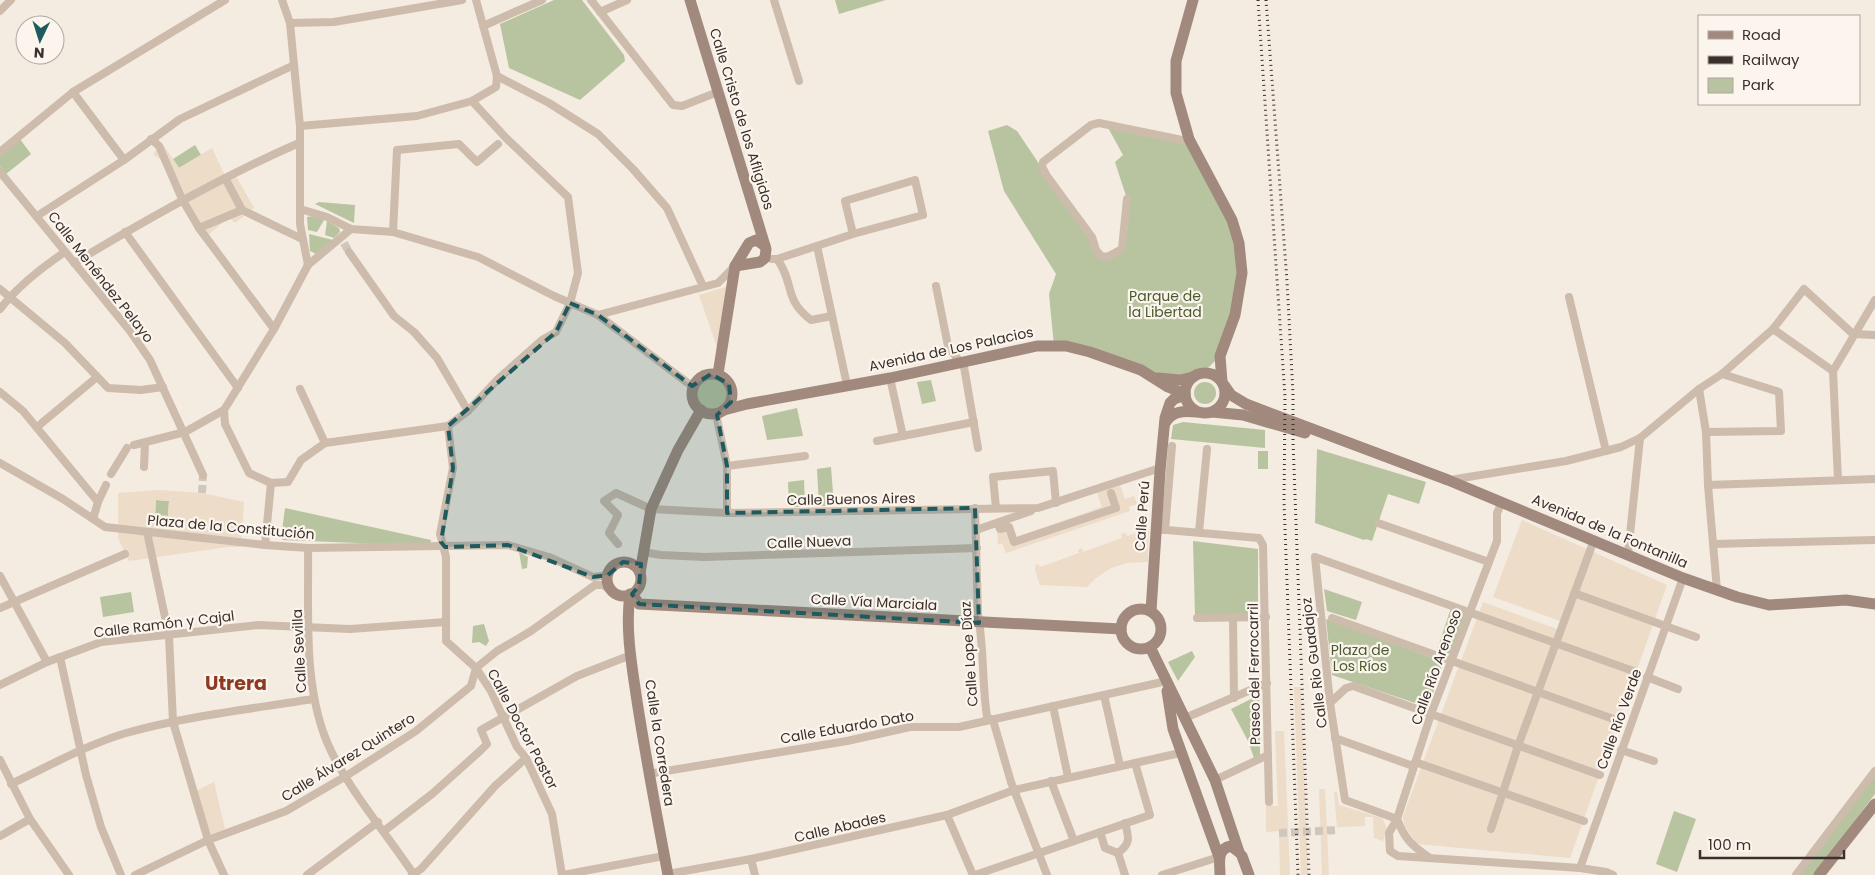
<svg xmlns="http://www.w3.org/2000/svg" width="1875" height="875" font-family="Poppins,sans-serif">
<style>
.green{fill:#b8c4a0}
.plaza{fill:#ecdcc8;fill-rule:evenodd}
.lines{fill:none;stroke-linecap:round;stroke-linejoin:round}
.street-tunnel{stroke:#cfc6bd;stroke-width:8;stroke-dasharray:8 4;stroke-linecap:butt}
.street{stroke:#cdbbac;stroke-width:8}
.secondary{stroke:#a18a7d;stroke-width:11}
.rail{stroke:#3b302b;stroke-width:3;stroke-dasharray:1 4;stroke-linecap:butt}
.marked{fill:#1f5a5e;fill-opacity:0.2;stroke:#1f5a5e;stroke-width:4;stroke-dasharray:10 6;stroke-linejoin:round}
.labels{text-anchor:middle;stroke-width:4.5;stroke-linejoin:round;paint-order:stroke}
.street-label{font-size:14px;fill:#3b302b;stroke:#fbf5ee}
.park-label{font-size:14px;fill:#4a5a2e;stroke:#fbf5ee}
.district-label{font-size:19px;font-weight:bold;fill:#8c3b22;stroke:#fbf5ee}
</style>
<rect width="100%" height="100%" fill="#f4ebe1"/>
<!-- green -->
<g class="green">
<polygon points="554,0 582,0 624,55 625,61 580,100 509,68 500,24"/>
<polygon points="835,0 886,0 839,14"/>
<polygon points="1106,124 1189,139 1232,220 1242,273 1220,356 1203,373 1180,380 1054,346 1049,294 1056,274 1004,191 988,131 1007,125 1017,131 1101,256 1122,249 1127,199 1115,162 1123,155"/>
<polygon points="20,139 31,154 6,174 0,167 0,155"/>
<polygon points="195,145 201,155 179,168 173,159"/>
<polygon points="319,202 355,205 354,223 315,204"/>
<polygon points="313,216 324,220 317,232 308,230 307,217"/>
<polygon points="327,221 339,228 340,232 334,238 325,235"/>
<polygon points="309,234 333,240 318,255 310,251"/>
<circle cx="712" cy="394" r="15"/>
<polygon points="931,380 936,401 922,404 917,382"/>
<circle cx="1205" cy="393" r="11"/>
<polygon points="797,408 803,436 767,440 762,416"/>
<polygon points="1183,422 1265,430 1265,448 1171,439 1173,425"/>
<polygon points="1317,449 1426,482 1419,504 1388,494 1372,541 1366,539 1364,540 1315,523"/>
<rect x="1258" y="451" width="10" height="18"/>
<polygon points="831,467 834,506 819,506 817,469"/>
<polygon points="804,480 805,507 789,507 788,482"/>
<polygon points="156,500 169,501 168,516 155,515"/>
<polygon points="285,508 431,540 430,546 283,540 281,538"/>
<polygon points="1193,541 1258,549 1258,614 1195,615"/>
<polygon points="519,552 528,557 527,568 522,569"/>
<polygon points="1324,589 1362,602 1356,620 1327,611"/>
<polygon points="131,592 134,612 103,617 100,597"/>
<polygon points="1451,608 1465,615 1450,654 1437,650"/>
<polygon points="1326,619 1443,662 1430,703 1425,702 1424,706 1332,675"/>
<polygon points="484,624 489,641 486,646 479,642 472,643 473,626"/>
<polygon points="1192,651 1195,657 1178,681 1168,662"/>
<polygon points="1259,695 1260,755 1254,758 1248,741 1231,709"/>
<polygon points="1875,776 1875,794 1814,875 1799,875"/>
<polygon points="1674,811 1696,819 1677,872 1656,864"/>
</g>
<!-- plaza -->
<g class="plaza">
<polygon points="162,143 179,168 212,148 224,174 233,173 236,176 254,208 235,223 229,217 208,235 199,234 179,201 163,161 153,154"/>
<polygon points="729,286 718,350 699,295"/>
<polygon points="1120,485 1125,499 1134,496 1137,504 1129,507 1130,511 1006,553 1002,543 998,545 997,529 1012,523 1017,537 1102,507 1097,493"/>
<path d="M 159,490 L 202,493 L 244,502 L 241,547 L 227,547 L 129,561 L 118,538 L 118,493 ZM 156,500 L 169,501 L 168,516 L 155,515 Z"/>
<polygon points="1522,520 1667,585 1570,858 1417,844 1404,825 1403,816 1483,602 1560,630 1563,622 1493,597"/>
<polygon points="1149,529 1148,562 1127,563 1111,568 1096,578 1087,587 1040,585 1035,570 1036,564 1038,564 1040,567 1079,553 1078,550 1082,548 1083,552 1122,538 1121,534 1125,533 1127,536"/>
<polygon points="1294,687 1301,687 1308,875 1301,875"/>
<polygon points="1275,731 1284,731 1290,875 1280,875 1279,831 1266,832 1266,806 1278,806"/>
<polygon points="214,782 225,829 204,837 190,794"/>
<polygon points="1319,789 1325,789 1329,875 1322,875"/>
<polygon points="1334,792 1337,792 1339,805 1382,818 1387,829 1383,841 1374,838 1373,817 1365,817 1365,826 1337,827"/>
</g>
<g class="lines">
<!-- street-tunnel -->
<g class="street-tunnel">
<polyline points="344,243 349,252"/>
<polyline points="202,493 203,475"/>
<polyline points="1279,833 1339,830"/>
</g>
<!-- street -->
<g class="street">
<polyline points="282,0 290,23 294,65 300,126 300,224 308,265"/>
<polyline points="591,0 673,105 682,106 718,92"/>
<polyline points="774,0 799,81"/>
<polyline points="0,11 11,0"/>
<polyline points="600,12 627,0"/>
<polyline points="290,23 334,22 462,0"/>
<polyline points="483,26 542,0"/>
<polyline points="497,76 549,103 598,134 633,169 667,208 703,286"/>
<polyline points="73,92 124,160"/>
<polyline points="300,126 417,116 472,101 496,87 497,76 476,0"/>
<polyline points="151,139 159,146 182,199 199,228 274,329"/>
<polyline points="0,152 73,92 225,0"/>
<polyline points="0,172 130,331 150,360 203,475"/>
<polyline points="225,178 242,210 302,239"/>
<polyline points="1127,199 1122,249 1107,257 1101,256 1096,250 1092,237 1047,176 1042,167 1043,162 1091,125 1099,123 1182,140 1189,139"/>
<polyline points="300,209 327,217 351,229 393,232 478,257 554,296 598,315 693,387"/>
<polyline points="37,216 124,160 180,119 294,65"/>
<polyline points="199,228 242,210"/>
<polyline points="125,232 238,388"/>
<polyline points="393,232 397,150 459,144 477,162 498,144"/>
<polyline points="817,246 847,385"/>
<polyline points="349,252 394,316 414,332 437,358 468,411"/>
<path d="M 772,259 L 777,259 C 795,283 783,299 811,320 L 832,316"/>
<polyline points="777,259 853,234 923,215 915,180 845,201 853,234"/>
<path d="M 74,263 C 147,219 221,177 299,143"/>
<polyline points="936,286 948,346 960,362"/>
<polyline points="0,289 65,343 108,388 141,390 163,387"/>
<polyline points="1569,297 1606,451"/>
<path d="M 0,309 C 18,286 41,268 65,252"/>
<polyline points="598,315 718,283 735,266"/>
<polyline points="1773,329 1833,371 1838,480"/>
<polyline points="963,361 978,448"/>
<polyline points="1833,371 1875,300"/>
<polyline points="890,378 903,436"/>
<polyline points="300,389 325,443"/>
<polyline points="1699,389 1706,432 1708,485 1717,590"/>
<polyline points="0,392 23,411 98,502 93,519"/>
<polyline points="224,410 225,424 249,473 271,483 288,482 301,460 325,443 448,426 468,411 498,379 542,340 556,332 570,303 578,273 568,197 506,138 472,101"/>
<polyline points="716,414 727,466 727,513"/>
<polyline points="448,426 453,468 440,534 446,557 446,641 476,668 491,691 517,747 526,758 552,814 562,875"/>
<polyline points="37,427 97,377"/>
<polyline points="1706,432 1781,431 1779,392 1722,374"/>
<polyline points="877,441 974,422"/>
<polyline points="134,445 185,432 224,410 274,329 308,265 351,229"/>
<polyline points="0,463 63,499 105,527 265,545 308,548 508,545 549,557 593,577"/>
<polyline points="727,466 805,456"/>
<polyline points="144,467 145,443"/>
<polyline points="111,474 127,448"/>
<polyline points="1450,480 1566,461 1621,447 1640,438 1699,389 1722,374 1773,329 1804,289 1853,334 1875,335"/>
<polyline points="1708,485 1875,479"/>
<polyline points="98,502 106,485"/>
<polyline points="1502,502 1497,513 1497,541 1431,714 1397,819 1389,833 1390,851 1398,856 1580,868 1606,872 1613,875"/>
<path d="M 975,508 L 978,614 C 984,648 982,683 987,717 L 993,720 L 1011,782 L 1047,875"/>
<polyline points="996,508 993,477 1053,471 1056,503"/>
<polyline points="998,523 1000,529 1009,527 1014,542 1116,508 1111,493"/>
<polyline points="1378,523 1489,562"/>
<polyline points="1155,529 1259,538 1263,545 1269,802"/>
<polyline points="976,530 1031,511"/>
<polyline points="1165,530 1172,446"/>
<polyline points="147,532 169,636 173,722 208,840 224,875"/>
<polyline points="1199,532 1207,449"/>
<polyline points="618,544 609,533 618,515 604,501 616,493 651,509 727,513 1038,508 1160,468"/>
<polyline points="1714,544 1875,540"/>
<polyline points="265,545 271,483"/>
<path d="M 308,548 C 309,610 303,679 325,737 C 342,782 387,834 414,875"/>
<polyline points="643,552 661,555 705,557 977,548"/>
<polyline points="1628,554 1640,438"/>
<polyline points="0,576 47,662"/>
<polyline points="593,577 608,575"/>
<polyline points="1574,593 1696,637"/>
<polyline points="0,608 125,554"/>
<polyline points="1233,617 1234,698"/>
<polyline points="1197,618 1266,617"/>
<polyline points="1332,618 1619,721"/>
<polyline points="60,657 86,775 101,827 121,875"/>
<polyline points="1647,677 1678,689"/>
<polyline points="0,685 47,662 101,642 258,625 350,629 446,622"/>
<polyline points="1104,695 1120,766"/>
<polyline points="1330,703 1346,688 1353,686 1600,775"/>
<polyline points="1053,706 1068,777"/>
<polyline points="1185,718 1267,683"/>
<polyline points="1335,738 1413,766"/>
<polyline points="1621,750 1654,761"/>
<polyline points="0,760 30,819 69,875"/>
<polyline points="1415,762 1584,821"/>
<polyline points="648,774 847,741 910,727 959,727 1167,681"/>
<polyline points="1215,780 1268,755"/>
<polyline points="1051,781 1074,841"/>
<path d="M 11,784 C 49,766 86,745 126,733 C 187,716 251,709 313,699"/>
<polyline points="947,815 973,875"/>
<path d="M 1125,823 C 1129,838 1131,843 1118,853 L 1125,875"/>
<polyline points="1491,829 1518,746 1594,540"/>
<polyline points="384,831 432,794 480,751 487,744 481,730 577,676 631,655"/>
<polyline points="1100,832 1105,848 1118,853"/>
<polyline points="0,836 30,819"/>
<path d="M 1430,858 C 1413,847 1404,838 1397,819 L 1345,800 L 1330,703 L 1315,557 L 1636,672"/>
<polyline points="751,859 755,875"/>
<polyline points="1580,868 1683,578"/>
<polyline points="668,874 751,859 947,815 1014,790 1180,753"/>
<polyline points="135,875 208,840 286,811 346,776 416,731 471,686 476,668 497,651 531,631 595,585 603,585 611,590"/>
<polyline points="307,875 378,822"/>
<polyline points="412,875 421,869 495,786 526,758"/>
<polyline points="563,875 664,856"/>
<polyline points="975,875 1150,815 1135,763"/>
<polyline points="1162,875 1219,857"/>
<polyline points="1796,875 1875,771"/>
</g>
<!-- secondary -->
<g class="secondary">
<polyline points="690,0 766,249 765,258 760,262 735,266"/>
<polyline points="1193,0 1176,61 1176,93 1189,139 1232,220 1239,243 1242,273 1235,315 1220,356 1222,382"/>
<circle cx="1205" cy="393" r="20"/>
<polyline points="718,374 735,266 749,243 756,240 765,246"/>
<circle cx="712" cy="394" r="20"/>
<polyline points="1158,378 1180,380 1193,377"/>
<polyline points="1224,385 1231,395 1246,404 1448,480 1683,578 1737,597 1769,605 1846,600 1875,604"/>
<polyline points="724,410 747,404 890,378 1037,346 1066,346 1090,352 1141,370 1168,387 1185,394"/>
<polyline points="1212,412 1243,415 1305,433"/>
<path d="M 1165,423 C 1173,410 1184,411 1197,412"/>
<circle cx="624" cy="579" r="17"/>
<polyline points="640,573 651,509 678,450 701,410"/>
<path d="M 630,594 C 625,630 632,666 637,701 C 646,759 657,817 668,875"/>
<polyline points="632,594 639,604 1121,629"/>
<circle cx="1141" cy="629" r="20"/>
<polyline points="1151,611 1160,471 1165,418 1170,403 1174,399 1185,395"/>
<polyline points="1150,647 1215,780 1239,852"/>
<polyline points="1167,691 1173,729 1219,857"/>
<polyline points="1242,856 1249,875"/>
<path d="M 1220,875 C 1220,863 1216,849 1231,846 L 1239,852"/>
<polyline points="1819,875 1875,804"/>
</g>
<!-- rail -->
<g class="rail">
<polyline points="1258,0 1285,397 1284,502 1298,875"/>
<polyline points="1266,0 1287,281 1293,394 1293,441 1309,875"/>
</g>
</g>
<!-- marked area -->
<path class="marked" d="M 570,303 L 598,315 L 692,386 L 711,374 L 729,384 L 731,402 L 717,415 L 727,466 L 727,513 L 975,508 L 979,623 L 639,604 L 632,594 L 639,586 L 641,564 L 623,562 L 608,575 L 593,577 L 508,545 L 445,547 L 441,542 L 453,468 L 448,426 L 556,332 Z"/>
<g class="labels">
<!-- street labels -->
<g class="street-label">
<text transform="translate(742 119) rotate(73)" y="5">Calle Cristo de los Afligidos</text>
<text transform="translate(101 277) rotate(52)" y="5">Calle Menéndez Pelayo</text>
<text transform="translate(951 349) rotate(-12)" y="5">Avenida de Los Palacios</text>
<text transform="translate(851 499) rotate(-1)" y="5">Calle Buenos Aires</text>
<text transform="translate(1142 516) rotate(-86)" y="5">Calle Perú</text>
<text transform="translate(231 527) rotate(5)" y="5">Plaza de la Constitución</text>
<text transform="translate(1610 531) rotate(23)" y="5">Avenida de la Fontanilla</text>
<text transform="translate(809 542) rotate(-2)" y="5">Calle Nueva</text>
<text transform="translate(874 602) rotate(3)" y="5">Calle Vía Marciala</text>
<text transform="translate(164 624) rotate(-7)" y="5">Calle Ramón y Cajal</text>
<text transform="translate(299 651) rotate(-93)" y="5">Calle Sevilla</text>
<text transform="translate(969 654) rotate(-94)" y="5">Calle Lope Díaz</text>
<text transform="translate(1314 663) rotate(-97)" y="5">Calle Rio Guadajoz</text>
<text transform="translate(1436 667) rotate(-70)" y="5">Calle Río Arenoso</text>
<text transform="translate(1254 674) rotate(-91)" y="5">Paseo del Ferrocarril</text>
<text transform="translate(1619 719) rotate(-70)" y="5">Calle Río Verde</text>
<text transform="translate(847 727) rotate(-10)" y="5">Calle Eduardo Dato</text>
<text transform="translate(523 729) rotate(62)" y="5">Calle Doctor Pastor</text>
<text transform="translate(660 743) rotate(81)" y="5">Calle la Corredera</text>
<text transform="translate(348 757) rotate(-32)" y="5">Calle Álvarez Quintero</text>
<text transform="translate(840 827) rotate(-13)" y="5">Calle Abades</text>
</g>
<!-- park labels -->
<g class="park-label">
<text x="1165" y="301">Parque de<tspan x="1165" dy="16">la Libertad</tspan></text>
<text x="1360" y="655">Plaza de<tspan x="1360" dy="16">Los Ríos</tspan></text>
</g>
<!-- district labels -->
<g class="district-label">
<text x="236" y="690">Utrera</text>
</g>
</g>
<!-- legend -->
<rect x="1698" y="15" width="162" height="90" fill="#fbf5ee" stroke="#aea6a0"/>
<rect x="1708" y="31" width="25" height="8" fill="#a18a7d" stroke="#aea6a0"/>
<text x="1742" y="40" font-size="15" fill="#3b302b">Road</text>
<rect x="1708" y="56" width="25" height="8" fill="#3b302b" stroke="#aea6a0"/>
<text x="1742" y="65" font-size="15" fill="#3b302b">Railway</text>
<rect x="1708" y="78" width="25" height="15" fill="#b8c4a0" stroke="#aea6a0"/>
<text x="1742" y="90" font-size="15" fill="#3b302b">Park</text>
<!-- north arrow -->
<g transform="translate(40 40) rotate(184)"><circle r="24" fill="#fbf5ee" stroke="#aea6a0"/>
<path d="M0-4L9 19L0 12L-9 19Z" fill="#1f5a5e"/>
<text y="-8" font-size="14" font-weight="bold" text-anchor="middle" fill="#3b302b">N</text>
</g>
<!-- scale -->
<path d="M1700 850v8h144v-8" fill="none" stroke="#3b302b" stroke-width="2.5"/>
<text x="1708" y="850" font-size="15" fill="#3b302b" stroke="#fbf5ee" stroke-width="4" paint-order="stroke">100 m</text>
</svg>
